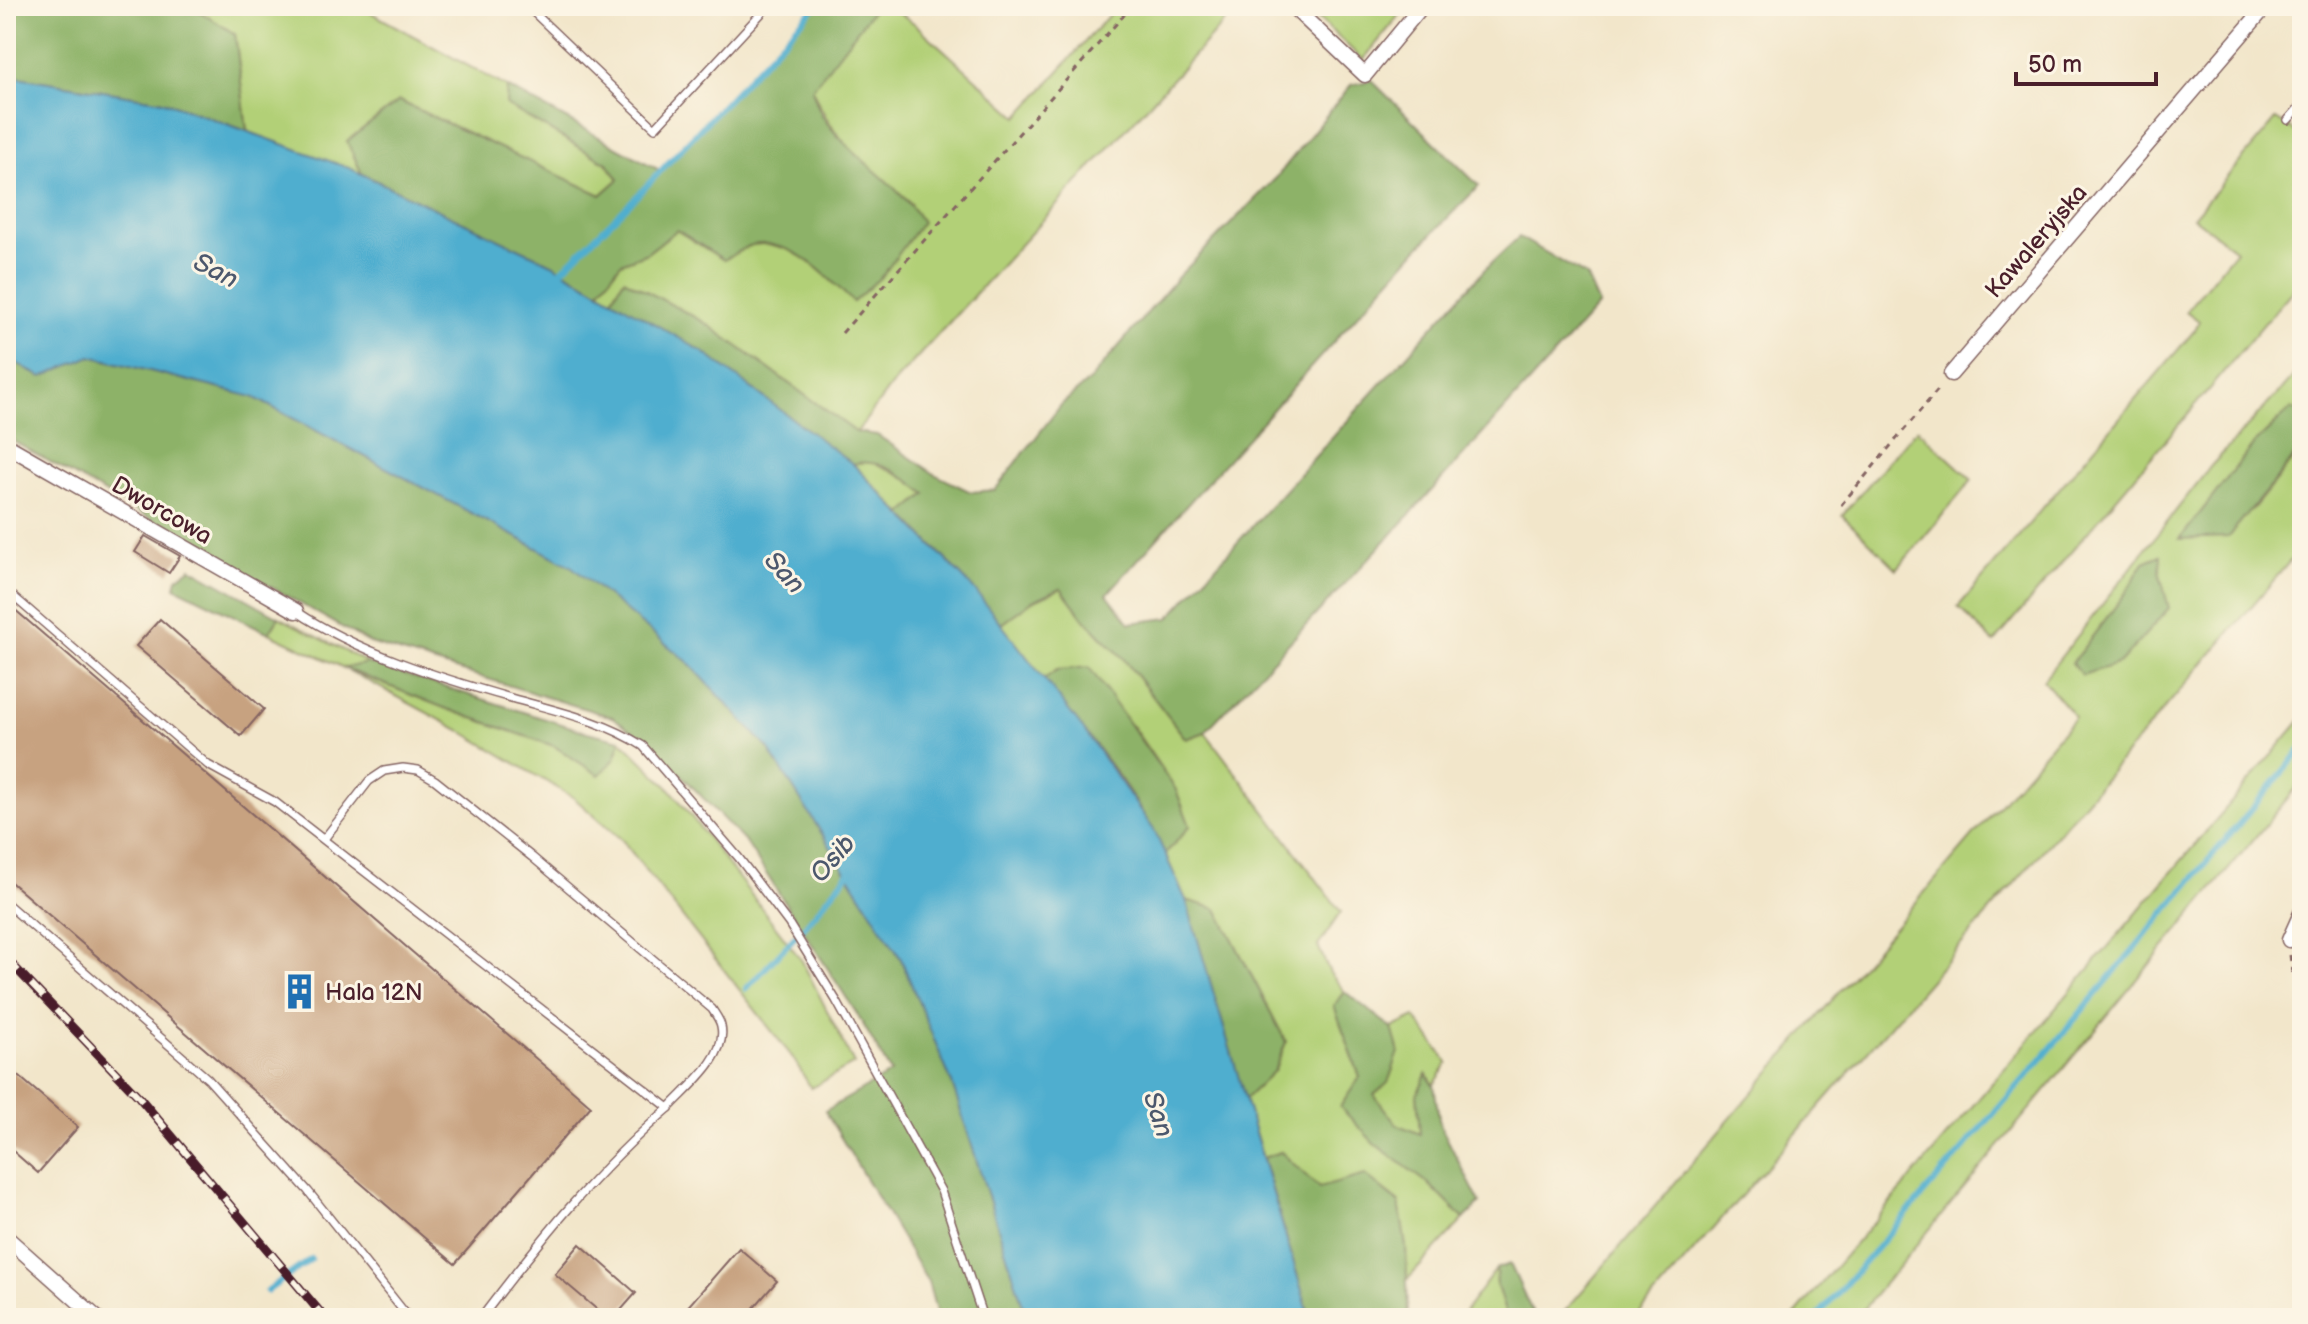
<svg xmlns="http://www.w3.org/2000/svg" width="2308" height="1324" font-family="'Balsamiq Sans',sans-serif">
<style>
.green{fill:#b2d077;stroke:#7e7851;stroke-width:2;fill-rule:evenodd}
.forest{fill:#8db268;stroke:#6c684a;stroke-width:2}
.water{fill:#50aecf;stroke:#4d667d;stroke-width:2}
.lines{fill:none;stroke-linecap:round;stroke-linejoin:round}
.stream{stroke:#50aecf;stroke-width:6}
.building{fill:#c7a280}
.lane-casing{stroke:#856563;stroke-width:10}
.street-casing{stroke:#856563;stroke-width:17}
.path{stroke:#856563;stroke-width:3;stroke-dasharray:6 6;stroke-linecap:butt}
.lane{stroke:#fff;stroke-width:7}
.street{stroke:#fff;stroke-width:14}
.rail-casing{stroke:#4a1f2b;stroke-width:9}
.rail{stroke:#fcf5e5;stroke-width:6;stroke-dasharray:18;stroke-linecap:butt}
.labels{text-anchor:middle;stroke-width:6;stroke-linejoin:round;paint-order:stroke}
.street-label{font-size:24px;fill:#4a1f2b;stroke:#fcf5e5}
.poi-label{font-size:24px;fill:#4a1f2b;stroke:#fcf5e5;text-anchor:start}
.water-label{font-size:26px;font-style:italic;fill:#4c586d;stroke:#fcf5e5}
</style>
<rect width="100%" height="100%" fill="#fcf5e5"/>
<filter id="ink" filterUnits="userSpaceOnUse"><feTurbulence type="fractalNoise" baseFrequency=".0125" numOctaves="2"/><feDisplacementMap in="SourceGraphic" scale="16" xChannelSelector="R" yChannelSelector="G"/><feConvolveMatrix kernelMatrix="1 2 1 2 8 2 1 2 1" color-interpolation-filters="sRGB"/></filter>
<filter id="wash" filterUnits="userSpaceOnUse"><feTurbulence type="fractalNoise" baseFrequency=".006" numOctaves="4" result="noise"/><feDisplacementMap in="SourceGraphic" scale="32" xChannelSelector="R" yChannelSelector="G"/><feGaussianBlur stdDeviation="1.8" result="paint"/><feColorMatrix in="noise" values="0 0 0 0 0 0 0 0 0 0 0 0 0 0 0 0 0 1.4 0 .05"/><feComposite in="paint" operator="in"/></filter>
<g filter="url(#wash)">
<rect width="100%" height="100%" fill="#f2e6ca"/>
<!-- green -->
<g class="green">
<polygon points="191,6 359,6 507,87 506,105 606,163 619,179 601,195 399,101 347,141 362,174 247,131 235,34"/>
<path d="M 876,6 L 890,6 L 915,24 L 1018,117 L 1117,6 L 1239,6 L 891,386 L 856,433 L 704,322 L 624,279 L 612,299 L 599,291 L 621,263 L 647,253 L 676,230 L 724,260 C 733,255 743,248 752,245 C 792,237 828,277 853,302 L 911,204 C 870,167 832,142 812,88 Z"/>
<polygon points="1305,6 1407,6 1363,60"/>
<polygon points="2276,119 2302,136 2302,279 1994,643 1958,607 2195,330 2199,321 2186,311 2236,250 2193,217"/>
<path d="M 2302,367 L 2302,412 L 2291,409 L 2254,444 L 2181,538 L 2253,509 L 2302,448 L 2302,547 L 2074,815 L 1635,1318 L 1559,1318 L 2075,717 L 2043,680 L 2211,466 ZM 2160,555 L 2160,575 L 2168,608 L 2120,663 L 2082,674 L 2072,663 L 2125,594 L 2144,562 Z"/>
<polygon points="1917,429 1972,480 1897,569 1842,515"/>
<polygon points="868,460 904,476 927,494 902,514 853,464"/>
<polygon points="1061,588 1082,616 1122,657 1186,739 1205,732 1341,912 1318,946 1330,973 1345,992 1335,1006 1360,1077 1429,1184 1464,1219 1407,1280 1406,1247 1399,1202 1365,1176 1319,1189 1281,1152 1263,1158 1245,1099 1274,1071 1286,1042 1217,909 1186,900 1165,854 1190,826 1176,790 1133,727 1057,670 1044,679 1001,624 1032,601"/>
<polygon points="279,617 368,663 345,669 447,709 554,746 599,775 615,759 621,740 671,790 802,961 854,1064 811,1088 793,1058 622,840 574,798 463,732 344,668 269,633"/>
<polygon points="2302,719 2302,781 1856,1318 1792,1318"/>
<path d="M 1415,1017 L 1448,1063 L 1434,1085 L 1427,1074 L 1420,1135 L 1396,1124 L 1374,1095 C 1397,1074 1400,1056 1392,1028 Z"/>
<polygon points="1496,1269 1497,1286 1507,1318 1460,1318"/>
</g>
<!-- forest -->
<g class="forest">
<polygon points="6,6 191,6 235,34 247,131 163,101 6,75"/>
<path d="M 817,6 L 876,6 L 812,89 C 815,98 818,109 824,118 C 850,158 897,180 922,222 L 883,275 L 853,302 C 828,277 792,237 752,245 C 743,248 733,255 724,260 L 677,230 L 647,253 L 621,263 L 599,291 L 552,264 L 362,174 L 347,141 L 399,101 L 601,195 L 619,179 L 607,163 L 506,105 L 507,87 L 661,171 Z"/>
<path d="M 1371,80 L 1479,186 L 1417,249 L 1107,594 L 1130,623 L 1169,618 L 1486,268 L 1519,237 L 1586,276 L 1599,305 L 1405,520 L 1205,732 L 1186,739 L 1122,657 L 1082,616 L 1061,588 L 1032,601 L 1001,624 L 973,588 L 902,514 L 926,494 C 905,477 881,457 853,464 L 703,352 L 612,299 L 624,279 L 704,322 L 856,432 L 877,435 L 936,475 L 971,492 L 995,490 L 1062,404 L 1089,381 L 1179,276 L 1276,178 L 1351,85 Z"/>
<polygon points="90,356 253,397 571,566 688,662 768,748 901,959 952,1083 1027,1318 938,1318 928,1282 825,1111 891,1073 859,1017 747,844 651,743 612,717 370,643 6,437 6,357 42,377"/>
<polygon points="2291,409 2302,412 2302,448 2228,537 2180,539 2254,444"/>
<polygon points="2161,555 2160,575 2169,608 2120,663 2082,675 2072,663 2125,594 2144,562"/>
<polygon points="191,568 279,617 269,633 175,587 177,578"/>
<polygon points="368,663 587,732 621,740 615,759 599,775 554,746 447,709 344,668"/>
<path d="M 1089,667 L 1176,790 L 1190,826 L 1165,854 C 1136,792 1086,733 1044,679 L 1057,670 Z"/>
<polygon points="1186,900 1217,909 1286,1042 1274,1071 1245,1099"/>
<polygon points="1345,992 1392,1028 1399,1052 1388,1083 1374,1095 1396,1124 1420,1134 1417,1095 1426,1074 1434,1085 1440,1125 1480,1203 1464,1219 1429,1184 1375,1144 1340,1107 1360,1077 1334,1006"/>
<polygon points="1281,1152 1319,1188 1365,1175 1399,1203 1406,1247 1408,1318 1310,1318 1263,1158"/>
<polygon points="1510,1264 1535,1318 1507,1318 1497,1286 1496,1269"/>
</g>
<!-- water -->
<polygon class="water" points="6,75 163,101 349,168 552,264 703,352 853,464 973,588 1084,730 1154,830 1186,900 1310,1318 1027,1318 952,1083 901,959 768,748 688,662 571,566 253,397 91,356 42,377 6,357"/>
<g class="lines">
<!-- stream -->
<g class="stream">
<polyline points="558,274 636,197 816,6"/>
<polyline points="746,989 805,926 852,869"/>
<polyline points="267,1291 311,1259"/>
<polyline points="1816,1318 2044,1056 2302,749"/>
</g>
</g>
<g id="blocks">
<!-- building -->
<g class="building">
<polygon points="145,536 180,556 169,573 135,552"/>
<polygon points="6,602 591,1106 455,1264 6,878"/>
<polygon points="160,619 264,709 241,736 136,646"/>
<polygon points="6,1065 78,1127 38,1173 6,1145"/>
<polygon points="580,1244 636,1293 614,1318 607,1318 555,1274"/>
<polygon points="739,1248 777,1281 745,1318 678,1318"/>
</g>
</g>
</g>
<g filter="url(#ink)">
<use href="#blocks" fill-opacity="0" stroke="#856563" stroke-width="2"/>
<g class="lines">
<defs>
<g id="lane">
<polyline points="527,6 655,128 768,6"/>
<polyline points="2288,120 2302,104"/>
<path d="M 6,590 L 208,765 L 275,802 L 669,1108 C 596,1170 538,1243 481,1318"/>
<path d="M 296,611 C 357,652 440,678 511,698 C 556,711 603,720 643,746 L 739,858 L 789,924 L 836,1000 L 941,1191 L 983,1318"/>
<path d="M 324,839 L 369,781 L 384,771 L 403,768 L 418,770 L 435,780 L 532,857 L 712,1009 C 715,1014 720,1020 721,1026 C 728,1057 687,1088 669,1108"/>
<polyline points="6,903 208,1079 308,1191 409,1318"/>
</g>
<g id="street">
<polyline points="1292,6 1365,75 1422,6"/>
<polyline points="1951,374 2266,6"/>
<polyline points="6,445 296,611"/>
<polyline points="2289,940 2302,911"/>
<polyline points="6,1237 97,1318"/>
</g>
</defs>
<!-- lane casing -->
<use href="#lane" class="lane-casing"/>
<!-- street casing -->
<use href="#street" class="street-casing"/>
<!-- path -->
<g class="path">
<polyline points="842,333 1132,6"/>
<polyline points="1841,505 1941,386"/>
<polyline points="2290,955 2293,978 2302,995"/>
</g>
<!-- lane -->
<use href="#lane" class="lane"/>
<!-- street -->
<use href="#street" class="street"/>
<defs>
<polyline id="rail" points="6,958 139,1097 325,1318"/>
</defs>
<!-- rail casing -->
<use href="#rail" class="rail-casing"/>
<!-- rail -->
<use href="#rail" class="rail"/>
</g>
</g>
<!-- icons -->
<defs>
<symbol id="building-bare" viewBox="-9 -9 18 18"><path d="M-4-6H4V6H1V3H-1V6H-4ZM-2.5-4.3h1.7v1.8h-1.7ZM.8-4.3h1.7v1.8H.8ZM-2.5-1h1.7V.8h-1.7ZM.8-1h1.7V.8H.8Z" fill="#1f6fb2" stroke="#fcf5e5" stroke-width="2.5" paint-order="stroke"/></symbol>
</defs>
<g fill-rule="evenodd">
<use href="#building-bare" x="274" y="966" width="51" height="51"/>
</g>
<g class="labels">
<!-- street labels -->
<g class="street-label">
<text transform="translate(2036 241) rotate(-49)" y="8">Kawaleryjska</text>
<text transform="translate(162 510) rotate(30)" y="8">Dworcowa</text>
</g>
<!-- poi labels -->
<g class="poi-label">
<text x="325" y="1000">Hala 12N</text>
</g>
<!-- water labels -->
<g class="water-label">
<text transform="translate(216 270) rotate(27)" y="9">San</text>
<text transform="translate(785 572) rotate(48)" y="9">San</text>
<text transform="translate(832 858) rotate(-49)" y="9">Osib</text>
<text transform="translate(1159 1114) rotate(72)" y="9">San</text>
</g>
</g>
<!-- margin -->
<rect width="2308" height="1324" fill="none" stroke="#fcf5e5" stroke-width="32"/>
<!-- scale -->
<path d="M2016 72v12h140v-12" fill="none" stroke="#4a1f2b" stroke-width="4"/>
<text x="2028" y="72" font-size="24" fill="#4a1f2b" stroke="#fcf5e5" stroke-width="6" paint-order="stroke">50 m</text>
</svg>
